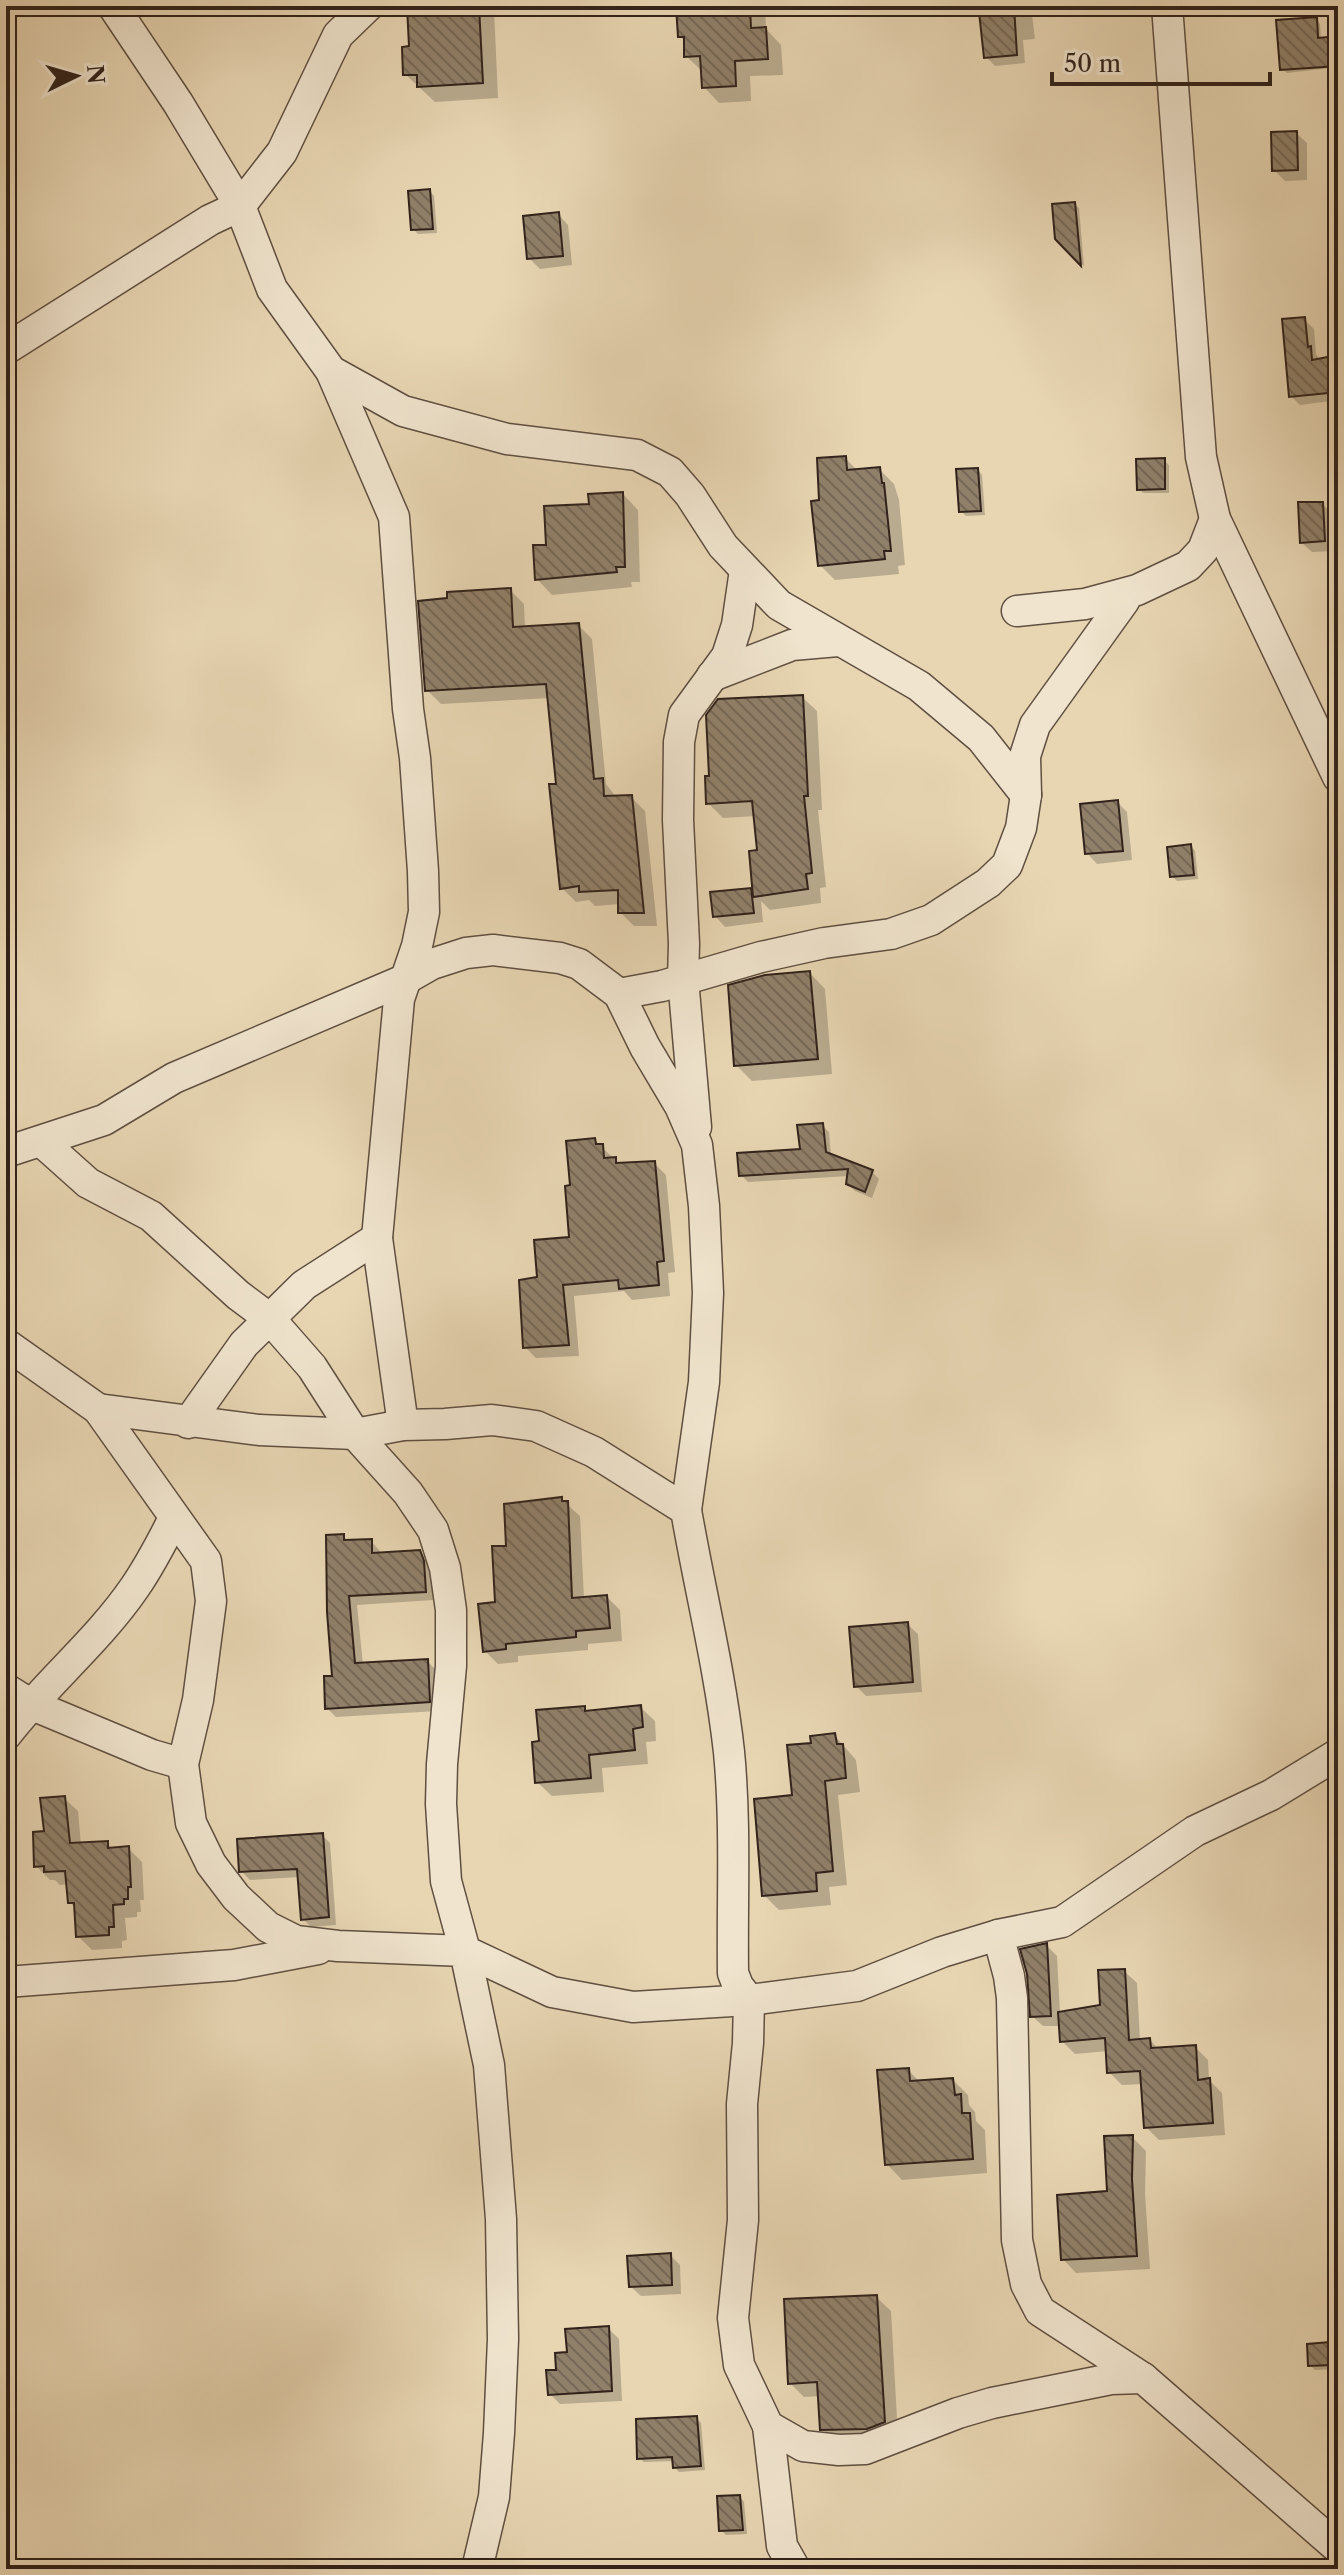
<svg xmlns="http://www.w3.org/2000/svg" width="1344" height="2575" font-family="'Libre Caslon Text',serif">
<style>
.shadow{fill:#0003}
.building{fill:url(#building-back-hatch);stroke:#31221b;stroke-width:2}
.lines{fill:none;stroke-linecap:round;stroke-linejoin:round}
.minor-casing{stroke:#5f4f41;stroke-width:33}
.minor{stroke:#f0e4ce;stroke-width:30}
</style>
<defs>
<pattern id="building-back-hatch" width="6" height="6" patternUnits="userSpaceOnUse" patternTransform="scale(2)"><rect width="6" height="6" fill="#90806a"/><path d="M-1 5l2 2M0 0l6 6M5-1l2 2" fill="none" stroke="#766856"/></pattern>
</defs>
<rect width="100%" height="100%" fill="#e8d6b3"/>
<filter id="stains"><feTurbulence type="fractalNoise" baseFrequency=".0025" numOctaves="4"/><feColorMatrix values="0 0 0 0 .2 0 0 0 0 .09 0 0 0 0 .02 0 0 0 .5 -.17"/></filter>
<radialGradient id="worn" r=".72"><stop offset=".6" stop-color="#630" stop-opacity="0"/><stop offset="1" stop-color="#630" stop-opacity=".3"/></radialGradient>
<!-- shadow -->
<g class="shadow">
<polygon points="409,6 490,6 494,9 498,98 435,102 405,74 411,48"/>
<polygon points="678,6 765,6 766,29 781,45 783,75 750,76 751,101 719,103 704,87 703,72 686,56 686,42 680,36"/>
<polygon points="993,6 1071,6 1072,14 1032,14 1035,39 1023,40 1025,63 995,66 986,57"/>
<polygon points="1316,19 1320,24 1321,39 1338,38 1338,67 1287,73 1282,69"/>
<polygon points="1296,133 1307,143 1307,180 1285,181 1274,170"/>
<polygon points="430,191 434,196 437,233 418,234 413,229"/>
<polygon points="1074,204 1079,208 1084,266 1056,238"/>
<polygon points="558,214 568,225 572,265 540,269 529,258"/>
<polygon points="1304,319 1314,329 1316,354 1320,360 1338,357 1338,400 1300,405 1291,396"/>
<polygon points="845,458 858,471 879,469 894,484 899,500 905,565 898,566 899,574 835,580 820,565 821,502"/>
<polygon points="1164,460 1169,465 1169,493 1143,493 1139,489"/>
<polygon points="978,470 982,475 985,515 966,516 961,511"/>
<polygon points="623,494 638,510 640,582 631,582 632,587 552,595 537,579 548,547 591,506"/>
<polygon points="1322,504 1333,514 1334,551 1312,552 1301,542"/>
<polygon points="1336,553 1338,553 1338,592 1337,591"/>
<polygon points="510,590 524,604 525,628 578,625 592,639 606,784 617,798 631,797 645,811 657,926 634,926 620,912 620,904 595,906 589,900 576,902 562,888 559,786 550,698 441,704 427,690"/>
<polygon points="802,697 817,711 822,810 818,810 826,887 820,888 821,903 770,910 761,901 763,922 725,927 715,916 750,890 755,894 759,852 756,816 723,818 708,803"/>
<polygon points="1117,802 1127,812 1132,860 1097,864 1087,853"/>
<polygon points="1191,846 1195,851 1198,879 1177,881 1172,876"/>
<polygon points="810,973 825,989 832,1074 752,1081 736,1065"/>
<polygon points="822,1125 829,1132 831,1156 872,1172 879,1179 872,1198 855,1191 848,1184 849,1176 748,1182 741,1175 802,1151"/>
<polygon points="594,1140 621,1165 654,1163 666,1175 675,1272 668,1273 670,1296 632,1300 624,1291 574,1296 579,1356 536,1358 525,1347 539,1279 571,1239 572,1187"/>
<polygon points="561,1499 580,1516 584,1599 607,1597 620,1610 622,1641 588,1644 588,1650 518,1656 518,1662 498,1664 485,1651 508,1548"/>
<polygon points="343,1536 349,1542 371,1541 380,1551 380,1554 420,1552 429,1561 434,1600 357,1605 363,1665 427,1661 436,1670 438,1711 336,1717 327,1708 335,1678"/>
<polygon points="907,1624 918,1634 922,1692 866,1696 856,1686"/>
<polygon points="640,1707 655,1721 656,1741 646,1742 648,1764 602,1768 604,1792 552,1796 537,1782 541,1743 584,1708 589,1713"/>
<polygon points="835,1736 856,1760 860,1792 838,1795 847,1885 829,1887 831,1905 779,1910 764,1895 794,1797"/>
<polygon points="64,1798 78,1811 81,1845 107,1843 113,1849 128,1848 142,1862 144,1900 140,1900 141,1912 137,1912 137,1917 125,1918 127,1940 122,1941 122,1948 92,1950 78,1936 76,1909 70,1902 68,1884 60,1885 55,1880 50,1880 36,1866 46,1833"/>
<polygon points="322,1835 330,1843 336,1925 311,1927 303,1919 300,1877 250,1880 242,1872 239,1841"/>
<polygon points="1047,1946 1057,1956 1060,2014 1102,2007 1124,1971 1137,1983 1140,2041 1150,2040 1159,2050 1195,2047 1208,2060 1209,2080 1222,2093 1225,2135 1159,2140 1146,2127 1143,2084 1122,2085 1109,2072 1108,2051 1075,2054 1062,2041 1061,2026 1043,2026 1032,2016"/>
<polygon points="908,2070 920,2082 953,2080 968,2095 969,2105 975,2112 976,2121 985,2130 987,2173 902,2180 887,2164"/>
<polygon points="1132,2137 1146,2151 1145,2194 1150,2269 1076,2273 1063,2259 1109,2193"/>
<polygon points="670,2255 680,2265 681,2294 641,2296 630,2286"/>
<polygon points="876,2297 891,2311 898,2436 837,2443 822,2429 820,2396 804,2397 790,2383"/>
<polygon points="608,2328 619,2339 622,2401 560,2404 550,2394 569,2354"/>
<polygon points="1329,2344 1334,2349 1335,2369 1315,2370 1310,2365"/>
<polygon points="696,2418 701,2423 705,2470 679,2472 674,2467 674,2461 644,2462 639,2458"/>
<polygon points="740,2497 744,2502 747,2534 726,2535 721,2530"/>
</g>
<!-- building -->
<g class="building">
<polygon points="407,6 479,6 483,83 417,87 417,75 403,75 402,47 409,46"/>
<polygon points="676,6 750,6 751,28 766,27 768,59 735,61 736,86 702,88 700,56 684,57 684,37 678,37"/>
<polygon points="991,6 1014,6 1017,55 984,58 979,12 992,11"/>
<polygon points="1317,17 1318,38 1338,36 1338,66 1280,70 1276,20"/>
<polygon points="1297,131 1298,170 1272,171 1271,132"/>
<polygon points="430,189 433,229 411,230 408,191"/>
<polygon points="1075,202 1081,266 1055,239 1052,204"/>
<polygon points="559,212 563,256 527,259 523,216"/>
<polygon points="1305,317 1308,347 1311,346 1312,360 1338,355 1338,392 1289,397 1282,319"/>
<polygon points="846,456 847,470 880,467 882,483 884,483 891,551 884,551 885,559 818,566 811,501 819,500 817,458"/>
<polygon points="1165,458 1165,489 1137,490 1136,459"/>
<polygon points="978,468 981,511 959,512 956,469"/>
<polygon points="623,492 625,567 616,567 617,572 535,580 533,545 546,545 544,506 589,504 588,494"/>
<polygon points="1298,502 1323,502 1325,541 1300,543"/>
<polygon points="511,588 513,627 579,623 594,779 603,778 604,796 632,795 644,913 618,913 618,890 579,892 579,886 560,889 549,784 556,784 546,684 425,691 418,601 447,598 447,592"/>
<polygon points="803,695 808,796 804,796 812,873 806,874 808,889 753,897 749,851 757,850 752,801 706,804 705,776 709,776 706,715 718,699"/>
<polygon points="1118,800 1123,851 1085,854 1080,804"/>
<polygon points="1191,844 1194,875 1170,877 1167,847"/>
<polygon points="751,888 754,913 713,917 710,892"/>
<polygon points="810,971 818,1059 734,1066 728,985 765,975"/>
<polygon points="823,1123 826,1152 873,1170 865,1192 846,1184 848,1169 739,1176 737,1153 800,1149 797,1125"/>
<polygon points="595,1138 596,1144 603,1144 604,1158 616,1157 616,1163 655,1161 664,1261 657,1262 659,1285 619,1289 618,1280 563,1285 569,1345 523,1348 519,1280 537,1277 534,1240 569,1237 565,1186 570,1185 566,1141"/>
<polygon points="562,1497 562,1501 568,1501 572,1598 607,1595 610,1628 576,1631 576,1637 506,1644 506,1649 483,1652 478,1604 495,1602 492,1546 506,1546 504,1504"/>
<polygon points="344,1534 344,1540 372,1539 372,1553 420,1550 424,1561 426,1592 349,1596 355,1663 428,1659 430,1702 325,1709 324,1676 332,1676 327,1612 326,1535"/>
<polygon points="908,1622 913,1682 854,1687 849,1627"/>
<polygon points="641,1705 643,1727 633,1729 635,1750 589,1755 591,1778 535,1783 532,1742 539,1741 536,1710 585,1706 585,1711"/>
<polygon points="835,1733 837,1744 843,1744 846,1778 825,1781 833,1871 816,1873 817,1891 762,1896 754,1799 792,1795 787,1745 811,1743 810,1736"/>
<polygon points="65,1796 70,1843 108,1841 108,1848 129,1846 131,1887 128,1887 128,1899 124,1899 124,1904 113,1905 114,1927 109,1927 109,1935 76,1937 74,1903 68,1903 65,1871 44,1872 44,1866 34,1867 33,1832 44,1831 40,1798"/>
<polygon points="323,1833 329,1917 301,1920 297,1869 239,1872 237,1839"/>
<polygon points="1047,1943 1051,2016 1030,2017 1027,1974 1020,1949"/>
<polygon points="1125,1969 1129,2040 1150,2038 1151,2048 1196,2045 1198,2080 1210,2078 1213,2123 1144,2128 1140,2071 1107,2073 1105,2038 1060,2042 1058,2012 1100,2005 1098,1970"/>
<polygon points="909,2068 910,2081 953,2078 955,2095 961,2094 962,2113 970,2113 973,2159 885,2165 877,2070"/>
<polygon points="1133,2135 1132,2179 1137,2256 1061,2260 1057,2195 1107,2191 1104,2136"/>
<polygon points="671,2253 672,2285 629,2287 627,2256"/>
<polygon points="877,2295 885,2422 867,2429 820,2430 817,2382 788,2384 784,2299"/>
<polygon points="609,2326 612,2391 548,2395 546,2370 556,2370 555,2353 567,2352 565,2329"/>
<polygon points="1330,2342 1332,2365 1308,2366 1307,2344"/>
<polygon points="697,2416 701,2466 673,2468 672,2457 637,2459 636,2419"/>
<polygon points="740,2495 743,2530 719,2531 717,2496"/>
</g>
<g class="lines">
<defs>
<g id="minor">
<polyline points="113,6 178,103 240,206 272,289 331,371 403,411 507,439 637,455 670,472 690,495 723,546 779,605 919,686 981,738 1026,795"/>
<polyline points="1167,6 1201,457 1215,519 1338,777"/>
<polyline points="6,349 210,220 240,206 282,152 338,35 368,6"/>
<polyline points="331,371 394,517 408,709 415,758 423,871 424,912 417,946 399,999 377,1238 403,1425"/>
<polyline points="1017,611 1085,604 1137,590 1188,566 1203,550 1215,519"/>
<polyline points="712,676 792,645 838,641"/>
<polyline points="619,994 662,986 761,957 824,943 891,934 931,920 988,883 1007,865 1021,828 1026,795 1025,756 1035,725 1124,601"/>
<polyline points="696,1127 683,979 684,944 678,820 679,742 684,715 727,656 737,625 745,570"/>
<polyline points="41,1141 88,1183 151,1216 238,1295 270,1319 312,1367 355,1434 408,1493 433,1530 445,1568 451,1610 451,1666 442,1764 441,1804 446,1881 465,1951 552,1992 633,2007 749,2000 857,1986 942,1952 998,1935 1062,1922 1195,1831 1271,1795 1338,1754"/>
<polyline points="6,1152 104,1120 174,1078 404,980 432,964 466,953 493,950 560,958 579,964 619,994 645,1047 680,1106 697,1145 704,1206 708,1293 704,1382 686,1510"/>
<polyline points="6,1344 98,1409 206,1561 211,1601 198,1700 183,1764 191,1823 211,1864 236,1897 268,1927 296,1941 338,1946 465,1951 489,2065 501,2219 503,2339 499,2433 494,2497 477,2569"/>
<path d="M 98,1409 L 259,1430 L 355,1434 L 403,1425 L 445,1424 L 492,1420 L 536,1426 L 594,1452 L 686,1510 C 700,1591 720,1670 729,1752 C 736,1825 732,1899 733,1973 L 738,1986 L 749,2000 L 748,2043 L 742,2104 L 743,2220 L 733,2318 L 739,2365 L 768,2426 L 803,2446 L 839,2450 L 865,2449 L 958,2413 L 992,2403 L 1111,2379 L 1143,2378 L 1338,2548"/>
<polyline points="188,1423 244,1344 304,1285 377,1238"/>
<polyline points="6,1689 30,1704 152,1755 183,1764"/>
<path d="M 6,1735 C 46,1683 98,1641 135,1587 C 150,1565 162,1542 174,1518"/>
<polyline points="998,1935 1009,1976 1012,1998 1017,2240 1026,2284 1040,2311 1143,2378"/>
<polyline points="6,1982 234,1965 318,1949"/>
<polyline points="768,2426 782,2546 795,2569"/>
</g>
</defs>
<!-- minor casing -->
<use href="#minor" class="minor-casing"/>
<!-- minor -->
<use href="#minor" class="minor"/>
</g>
<!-- margin -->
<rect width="1344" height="2575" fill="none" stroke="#e8d6b3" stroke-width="32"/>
<rect x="8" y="8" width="1328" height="2559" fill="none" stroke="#31221b" stroke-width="4"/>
<rect x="16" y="16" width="1312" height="2543" fill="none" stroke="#31221b" stroke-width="2"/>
<!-- north arrow -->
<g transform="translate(76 76) rotate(85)" stroke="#f0e4ce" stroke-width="6" paint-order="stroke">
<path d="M0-6L14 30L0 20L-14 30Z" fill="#31221b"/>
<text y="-12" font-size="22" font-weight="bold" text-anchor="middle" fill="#31221b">N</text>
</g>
<!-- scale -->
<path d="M1052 72v12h218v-12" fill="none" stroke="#31221b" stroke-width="4"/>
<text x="1064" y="72" font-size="24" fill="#31221b" stroke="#f0e4ce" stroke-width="6" paint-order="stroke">50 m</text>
<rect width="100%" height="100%" filter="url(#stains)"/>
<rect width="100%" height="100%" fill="url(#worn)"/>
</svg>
